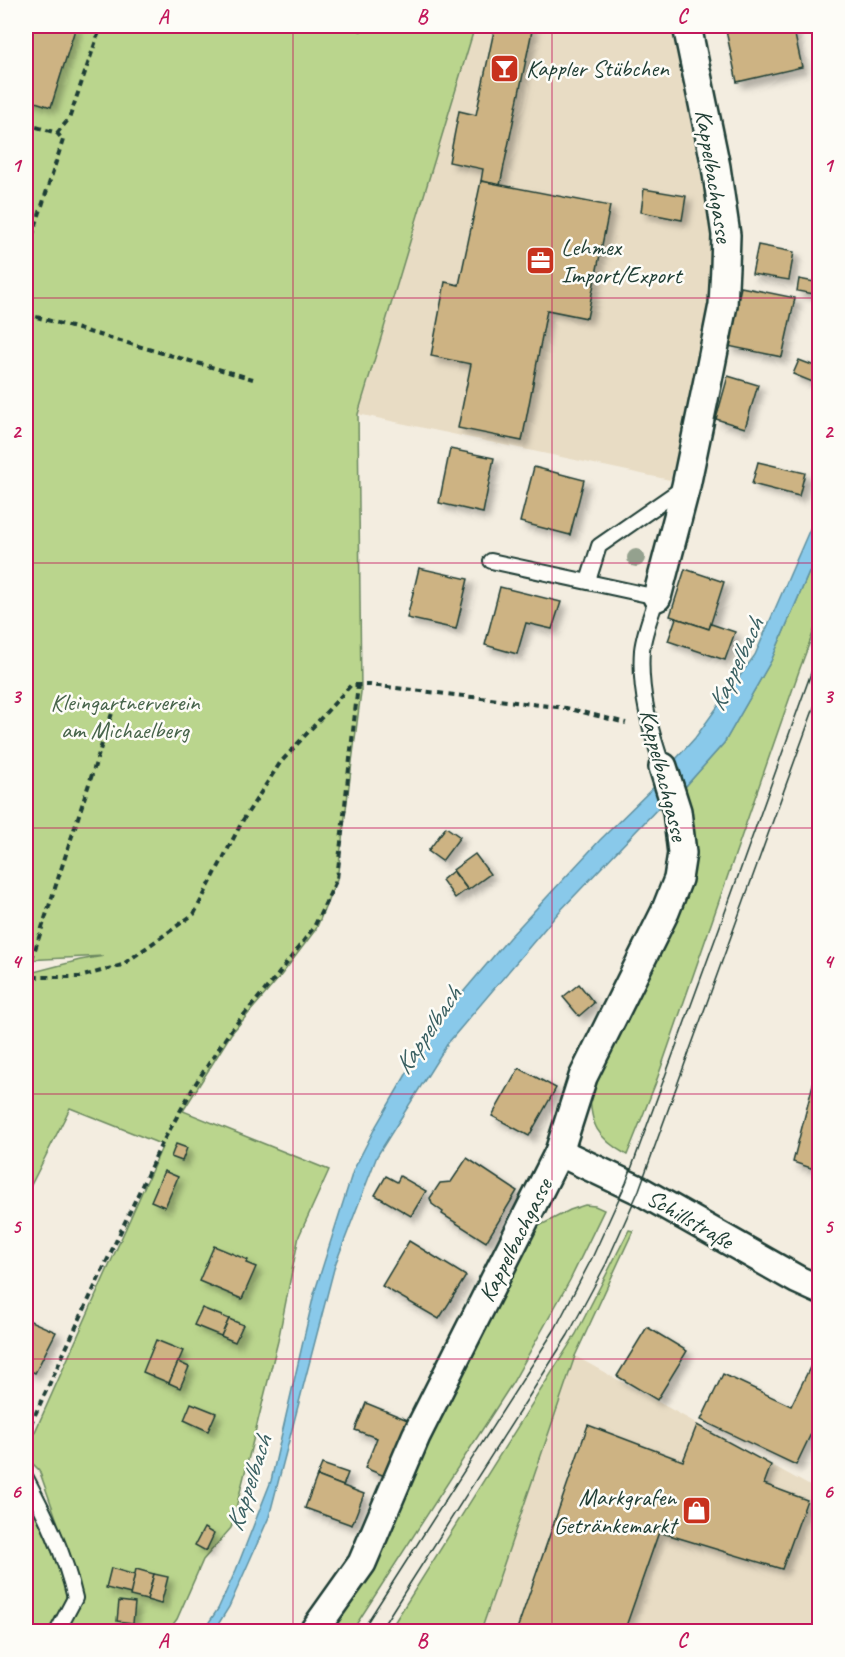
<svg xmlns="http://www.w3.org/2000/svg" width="845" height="1657" font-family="Caveat,sans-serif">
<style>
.built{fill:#e8dcc4}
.green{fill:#bad58d;stroke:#6c8960;stroke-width:1.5}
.water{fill:#89c9ea;stroke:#5f91a1;stroke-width:1.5}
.building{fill:#cdb383;stroke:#1f3d34;stroke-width:1.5;filter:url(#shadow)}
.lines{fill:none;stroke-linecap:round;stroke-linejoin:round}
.service-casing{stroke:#1f3d34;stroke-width:18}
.minor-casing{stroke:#1f3d34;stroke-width:32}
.path{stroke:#1f3d34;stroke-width:4;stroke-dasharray:6 4.5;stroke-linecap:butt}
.service{stroke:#fdfcf7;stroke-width:14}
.minor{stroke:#fdfcf7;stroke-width:27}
.tram{stroke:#1f3d34;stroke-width:1.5}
.tree{fill:#94a18e}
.grid{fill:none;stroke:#c2185b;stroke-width:1.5;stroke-opacity:0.55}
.labels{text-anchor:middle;stroke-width:5;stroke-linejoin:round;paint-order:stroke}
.poi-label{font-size:24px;fill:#1f3d34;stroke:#fdfcf7;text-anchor:start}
.street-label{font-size:24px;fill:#1f3d34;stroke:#fdfcf7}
.park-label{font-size:24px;fill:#46634a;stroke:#fdfcf7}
.water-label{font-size:26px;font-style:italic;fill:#3a6062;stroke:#fdfcf7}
.neatline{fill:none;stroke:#c2185b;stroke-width:2}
.grid-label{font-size:20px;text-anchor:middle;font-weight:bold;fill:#c2185b}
</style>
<defs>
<filter id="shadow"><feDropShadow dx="5.5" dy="5.5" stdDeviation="3" flood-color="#0004"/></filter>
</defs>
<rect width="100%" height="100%" fill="#f3ede0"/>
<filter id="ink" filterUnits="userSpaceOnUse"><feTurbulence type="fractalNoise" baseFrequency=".0167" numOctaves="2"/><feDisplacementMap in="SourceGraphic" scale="12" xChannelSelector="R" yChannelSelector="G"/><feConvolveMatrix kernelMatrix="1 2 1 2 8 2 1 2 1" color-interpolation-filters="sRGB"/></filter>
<g filter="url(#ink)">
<!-- built -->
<g class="built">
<polygon points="475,26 671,26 716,250 699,381 670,480 358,414"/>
<polygon points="575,1356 819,1491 819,1598 814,1619 819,1621 819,1631 481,1632"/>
</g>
<!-- green -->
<g class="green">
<polygon points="26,26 475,26 358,414 361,692 337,879 316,929 279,978 231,1034 183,1111 329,1170 299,1236 278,1341 231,1528 203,1560 177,1619 168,1631 62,1631 78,1603 76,1574 39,1470 26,1457 26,1452 163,1145 70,1108 26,1195 26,974 80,960 104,956 26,960"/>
<path d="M 819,549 L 819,617 L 799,671 L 655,1085 L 627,1155 C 597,1138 590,1125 590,1091 L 693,828 L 685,787 L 724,743 L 771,661 Z"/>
<polygon points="585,1205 595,1206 604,1210 570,1280 513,1382 352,1631 324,1632 388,1538 447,1397 535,1228 570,1210"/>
<polygon points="629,1230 633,1231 575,1356 481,1631 389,1631 576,1334"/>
<path d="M 26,1492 L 65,1582 C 70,1604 60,1614 49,1631 L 26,1631 Z"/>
</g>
<!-- water -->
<g class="water">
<polygon points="819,508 819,549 771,661 724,743 685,787 676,759 695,738 755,655"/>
<polygon points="654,787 660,806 559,912 448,1043 377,1156 335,1265 269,1517 229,1607 214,1631 203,1631 218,1609 236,1570 271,1481 314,1294 353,1171 376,1126 415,1059 442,1017 509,938 600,840"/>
</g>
<!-- building -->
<g class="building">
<polygon points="26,26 76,26 51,107 26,99"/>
<polygon points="495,26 533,26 500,185 481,181 483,169 449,162 459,111 476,115"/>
<polygon points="725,26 793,26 802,67 737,82"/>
<polygon points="481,181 610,206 587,318 547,310 522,441 458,428 471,364 431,356 445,282 459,285"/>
<polygon points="644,189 686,196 682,220 641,212"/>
<polygon points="758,245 794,252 789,280 752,274"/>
<polygon points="799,279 820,283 820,295 797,291"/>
<polygon points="741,287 795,298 782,357 728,346"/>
<polygon points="799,360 820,368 820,385 793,374"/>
<polygon points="728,376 758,385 745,428 716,419"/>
<polygon points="450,449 494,458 483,513 439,503"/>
<polygon points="758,462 805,473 799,496 752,484"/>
<polygon points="534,467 584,480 570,535 520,522"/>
<polygon points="419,568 468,579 456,629 407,618"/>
<polygon points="685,569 724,582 709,629 670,616"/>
<polygon points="500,587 561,602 552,629 526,623 517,654 485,645"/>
<polygon points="676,618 709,629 711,624 735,632 725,660 668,641"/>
<polygon points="446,827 460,837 442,861 428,851"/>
<polygon points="475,854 490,874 468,890 453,870"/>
<polygon points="453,871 467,889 455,898 442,880"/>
<polygon points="579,984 594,1003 579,1016 563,997"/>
<polygon points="820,1057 820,1171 793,1162"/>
<polygon points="519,1068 556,1088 529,1136 492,1116"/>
<polygon points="176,1144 187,1148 182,1161 171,1157"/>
<polygon points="467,1158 517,1191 486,1242 442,1214 443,1212 432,1204 430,1198 440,1183 451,1182"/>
<polygon points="164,1171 178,1177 165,1207 151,1201"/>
<polygon points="386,1176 397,1182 400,1176 426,1191 411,1216 375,1195"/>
<polygon points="409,1241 466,1276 439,1319 382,1286"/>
<polygon points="214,1246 248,1260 246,1263 256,1267 242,1299 199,1281"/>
<polygon points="202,1308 229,1319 221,1336 194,1325"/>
<polygon points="26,1319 56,1332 35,1373 26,1369"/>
<polygon points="229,1319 243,1325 235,1342 221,1336"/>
<polygon points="647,1327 687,1351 657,1400 617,1376"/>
<polygon points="156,1340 183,1351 169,1383 143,1372"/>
<polygon points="820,1347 820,1415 796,1465 701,1420 723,1374 791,1406"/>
<polygon points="178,1362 189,1367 180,1388 169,1383"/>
<polygon points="191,1403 216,1413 208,1431 184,1420"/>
<polygon points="366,1403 415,1423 392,1479 365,1468 377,1438 355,1430"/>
<polygon points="588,1425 683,1461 697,1425 771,1465 764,1484 807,1500 782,1569 659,1532 624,1632 516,1632"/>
<polygon points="322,1464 348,1473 343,1486 317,1476"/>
<polygon points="317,1476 364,1494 352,1525 305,1508"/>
<polygon points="204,1528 214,1534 206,1551 195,1545"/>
<polygon points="111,1568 135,1575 131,1594 106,1588"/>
<polygon points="136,1569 154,1574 147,1600 130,1596"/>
<polygon points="154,1574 168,1577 161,1604 147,1600"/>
<polygon points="119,1601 135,1603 133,1623 117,1621"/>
</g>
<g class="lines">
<defs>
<g id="service">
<path d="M 491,561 L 657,597 C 652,613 644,632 642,650 C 639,690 650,730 663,767"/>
<polyline points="588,581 599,546 684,487"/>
<path d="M 26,1478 C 46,1516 65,1554 75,1598 L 57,1632"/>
</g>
<g id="minor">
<polyline points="657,597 686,486 708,380 723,305 725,267 726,235 716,167 687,26"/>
<polyline points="559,1152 639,1190 798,1280 820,1290"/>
<polyline points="313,1632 362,1563 416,1436 559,1152 583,1077 665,912 678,879 682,853 677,811 663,767"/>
</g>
</defs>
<!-- service casing -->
<use href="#service" class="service-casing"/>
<!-- minor casing -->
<use href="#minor" class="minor-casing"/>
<!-- path -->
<g class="path">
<polyline points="349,26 362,30"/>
<polyline points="26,124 57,133 69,119 101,26"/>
<polyline points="26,256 63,140 57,133"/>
<polyline points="26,314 253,379"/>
<polyline points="115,704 26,977 80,977 122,965 194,914 243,820 280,763 351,685 370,685 566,708 626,723"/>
<polyline points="26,1434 161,1145 196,1083 231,1030 277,976 314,927 337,879 358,685"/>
</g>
<!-- service -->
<use href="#service" class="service"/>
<!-- minor -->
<use href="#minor" class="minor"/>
<!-- tram -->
<g class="tram">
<polyline points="361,1632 555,1329 592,1258 626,1183 732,893 820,648"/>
<polyline points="379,1632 568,1335 606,1264 639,1190 820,691"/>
</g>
</g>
<!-- trees -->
<circle class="tree" cx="636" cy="558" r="9"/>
</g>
<!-- grid -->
<path class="grid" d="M 293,26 L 293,1632M 552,26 L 552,1632M 26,298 L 820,298M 26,563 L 820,563M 26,828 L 820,828M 26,1094 L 820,1094M 26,1359 L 820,1359"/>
<!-- icons -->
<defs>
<symbol id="bar-square" viewBox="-11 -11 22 22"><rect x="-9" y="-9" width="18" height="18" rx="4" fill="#c8321e" stroke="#fdfcf7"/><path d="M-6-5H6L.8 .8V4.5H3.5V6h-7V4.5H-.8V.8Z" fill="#fff"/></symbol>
<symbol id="office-square" viewBox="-11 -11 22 22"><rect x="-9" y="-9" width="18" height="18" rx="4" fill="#c8321e" stroke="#fdfcf7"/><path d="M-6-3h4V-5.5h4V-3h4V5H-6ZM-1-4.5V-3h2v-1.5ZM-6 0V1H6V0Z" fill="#fff"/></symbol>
<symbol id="shop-square" viewBox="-11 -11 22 22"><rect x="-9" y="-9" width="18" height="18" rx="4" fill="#c8321e" stroke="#fdfcf7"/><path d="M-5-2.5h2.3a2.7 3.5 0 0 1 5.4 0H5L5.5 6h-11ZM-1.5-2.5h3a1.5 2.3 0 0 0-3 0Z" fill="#fff"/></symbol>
</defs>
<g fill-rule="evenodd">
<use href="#bar-square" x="488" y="52" width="33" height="33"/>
<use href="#office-square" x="524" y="244" width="33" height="33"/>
<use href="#shop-square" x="680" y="1494" width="33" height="33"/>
</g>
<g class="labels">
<!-- poi labels -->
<g class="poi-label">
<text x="526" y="76">Kappler Stübchen</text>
<text x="561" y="255">Lehmex<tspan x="561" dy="28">Import/Export</tspan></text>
<text x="676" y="1505" text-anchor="end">Markgrafen<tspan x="676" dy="28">Getränkemarkt</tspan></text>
</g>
<!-- street labels -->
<g class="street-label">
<text transform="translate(714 176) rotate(81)" y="8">Kappelbachgasse</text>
<text transform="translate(664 775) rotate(76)" y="8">Kappelbachgasse</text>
<text transform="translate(690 1219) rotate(30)" y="8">Schillstraße</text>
<text transform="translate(515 1240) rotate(-63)" y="8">Kappelbachgasse</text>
</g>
<!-- park labels -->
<g class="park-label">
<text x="125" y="710">Kleingartnerverein<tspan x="125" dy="28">am Michaelberg</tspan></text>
</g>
<!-- water labels -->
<g class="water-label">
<text transform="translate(735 664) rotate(-65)" y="9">Kappelbach</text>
<text transform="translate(427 1030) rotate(-56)" y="9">Kappelbach</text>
<text transform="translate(248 1483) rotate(-72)" y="9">Kappelbach</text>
</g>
</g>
<!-- margin -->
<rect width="845" height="1657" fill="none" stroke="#fdfcf7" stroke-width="66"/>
<rect x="33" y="33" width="779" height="1591" class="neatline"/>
<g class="grid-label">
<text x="163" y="23">A</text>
<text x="422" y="23">B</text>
<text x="682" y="23">C</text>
<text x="16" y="172">1</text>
<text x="828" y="172">1</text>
<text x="16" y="438">2</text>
<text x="828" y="438">2</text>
<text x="16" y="703">3</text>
<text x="828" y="703">3</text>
<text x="16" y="968">4</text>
<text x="828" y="968">4</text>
<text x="16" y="1233">5</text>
<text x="828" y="1233">5</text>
<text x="16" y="1498">6</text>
<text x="828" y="1498">6</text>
<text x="163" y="1647">A</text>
<text x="422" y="1647">B</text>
<text x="682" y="1647">C</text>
</g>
</svg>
